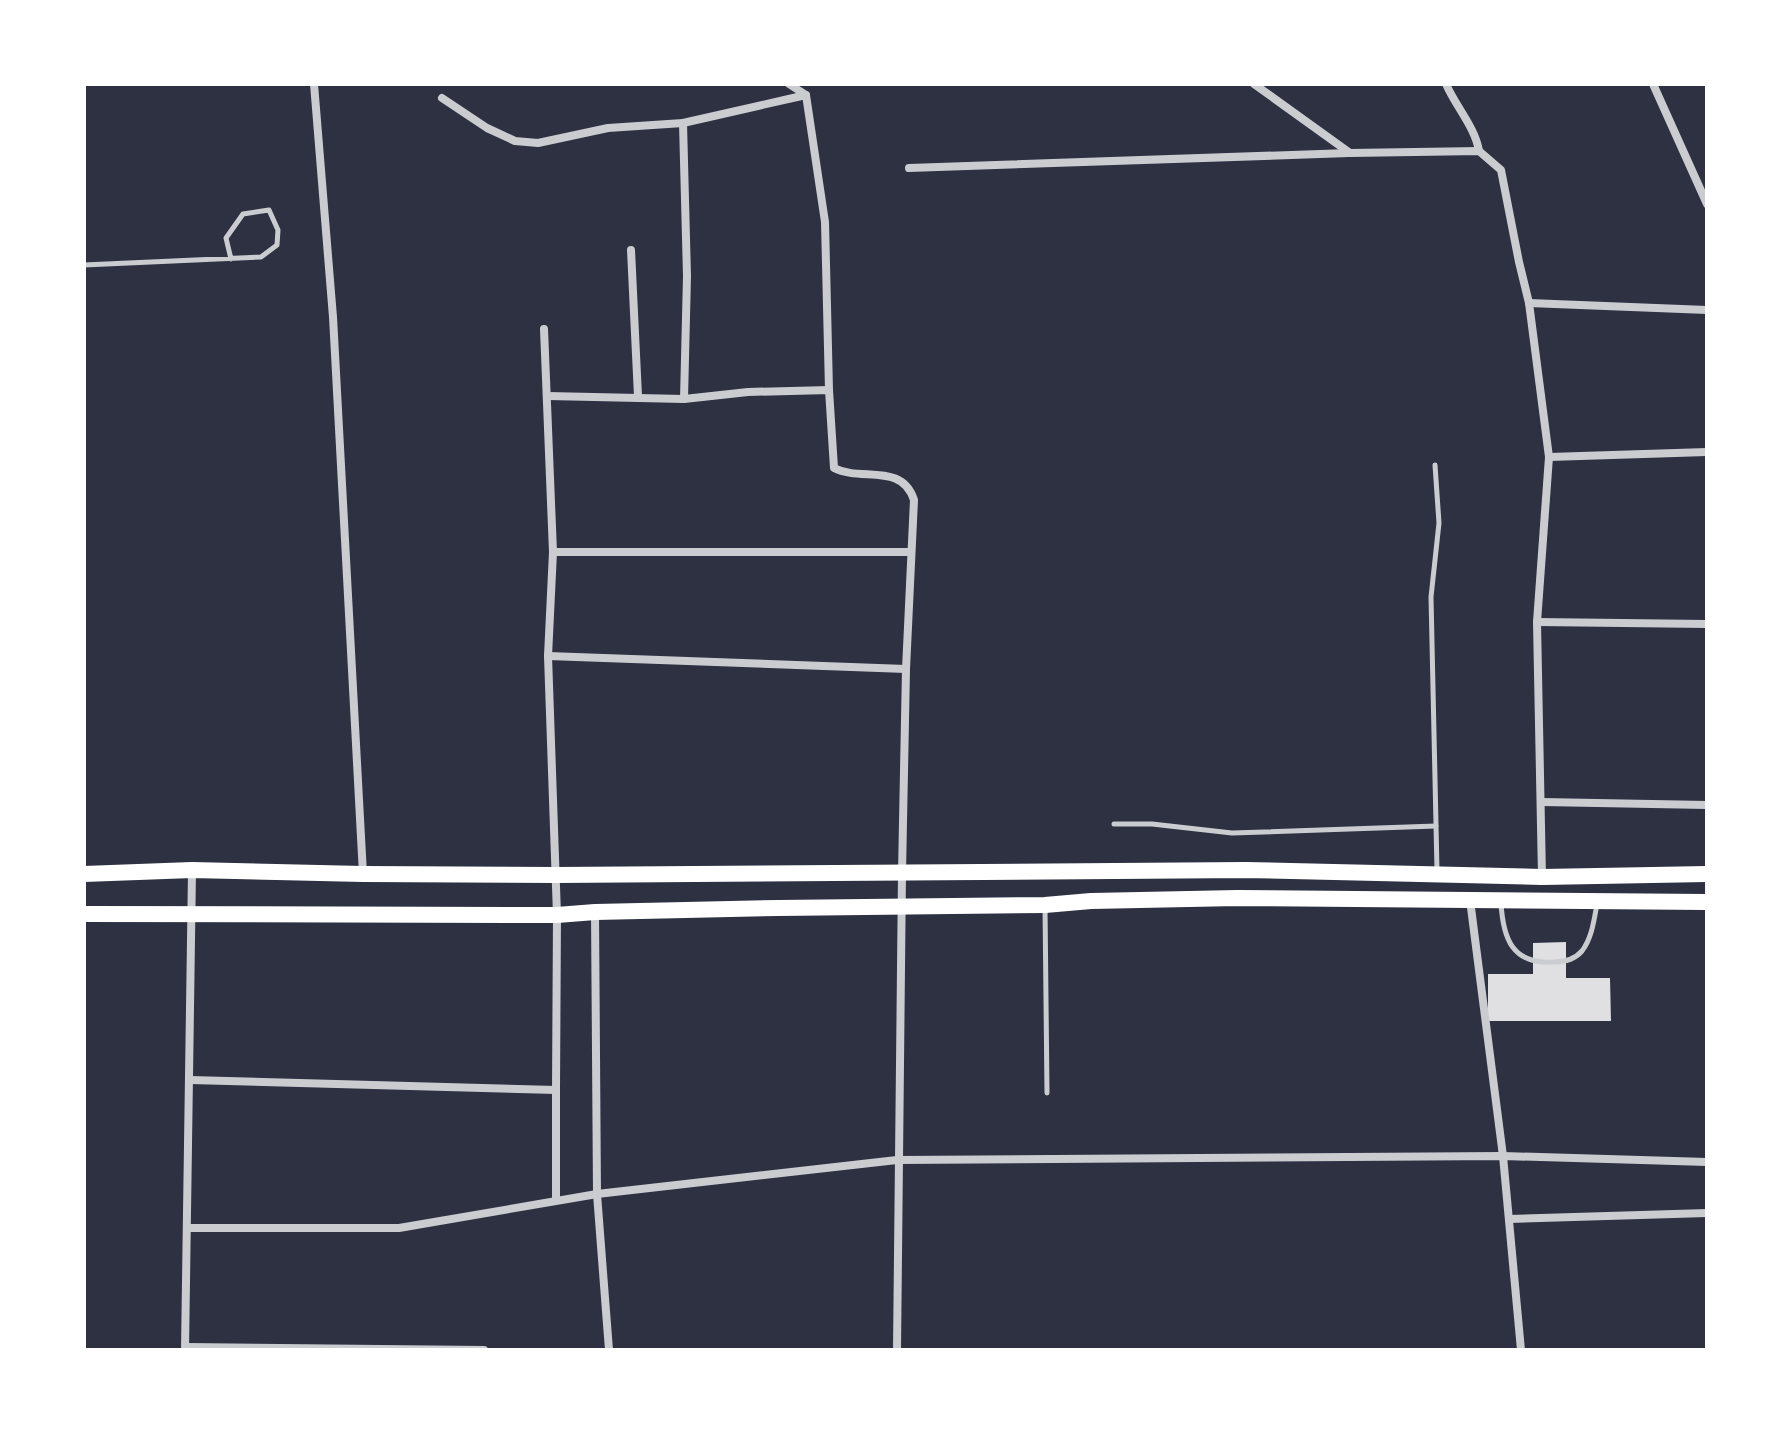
<svg xmlns="http://www.w3.org/2000/svg" width="1791" height="1434" font-family="Jost,sans-serif">
<style>
.building{fill:#e0e0e3}
.lines{fill:none;stroke-linecap:round;stroke-linejoin:round}
.service{stroke:#caccd0;stroke-width:5}
.minor{stroke:#caccd0;stroke-width:8}
.primary{stroke:#fff;stroke-width:16}
</style>
<rect width="100%" height="100%" fill="#2d3142"/>
<!-- building -->
<polygon class="building" points="1566,942 1566,978 1610,978 1611,1021 1488,1021 1488,974 1533,974 1533,943"/>
<g class="lines">
<!-- service -->
<g class="service">
<polyline points="84,265 261,257 277,245 278,230 269,210 243,214 226,238 231,259"/>
<polyline points="1435,465 1439,523 1431,597 1437,870"/>
<polyline points="1114,824 1152,824 1232,833 1436,826"/>
<path d="M 1501,903 C 1503,938 1512,965 1554,962 C 1565,962 1575,959 1582,951 C 1592,938 1594,920 1597,904"/>
<polyline points="1045,906 1047,1093"/>
</g>
<!-- minor -->
<g class="minor">
<polyline points="314,84 333,317 363,874"/>
<polyline points="789,84 806,95 825,222 829,390"/>
<polyline points="1254,84 1350,153 1479,151 1501,170 1519,262 1529,303 1549,457 1537,622 1542,877"/>
<path d="M 1446,84 C 1456,107 1475,127 1479,151"/>
<polyline points="1653,84 1707,204"/>
<polyline points="442,98 487,128 515,141 538,143 608,128 683,123 806,95"/>
<polyline points="683,123 687,276 684,399"/>
<polyline points="909,168 1349,153"/>
<polyline points="631,250 638,396"/>
<polyline points="1529,303 1707,310"/>
<path d="M 548,396 L 684,399 L 748,392 L 829,390 L 834,468 C 861,482 902,462 914,500 L 906,669 L 902,873 L 897,1350"/>
<polyline points="1549,457 1707,452"/>
<polyline points="553,552 910,552"/>
<polyline points="1537,622 1707,624"/>
<polyline points="548,656 906,669"/>
<polyline points="1542,802 1707,805"/>
<polyline points="1470,900 1503,1156 1521,1350"/>
<polyline points="595,912 597,1194 609,1350"/>
<polyline points="190,1080 556,1090 557,915 548,656 553,552 544,329"/>
<polyline points="556,1200 556,1090"/>
<polyline points="1509,1219 1707,1213"/>
<polyline points="188,1228 399,1228 597,1194 897,1160 1503,1156 1707,1162"/>
<polyline points="186,1347 484,1350"/>
<polyline points="185,1350 192,871"/>
</g>
<!-- primary -->
<g class="primary">
<polyline points="84,874 192,870 363,874 556,875 1246,870 1542,877 1707,874"/>
<polyline points="84,914 557,915 595,912 778,908 1045,905 1091,901 1238,898 1707,902"/>
</g>
</g>
<!-- border -->
<rect width="1791" height="1434" fill="none" stroke="#ffffff" stroke-width="172"/>
</svg>
